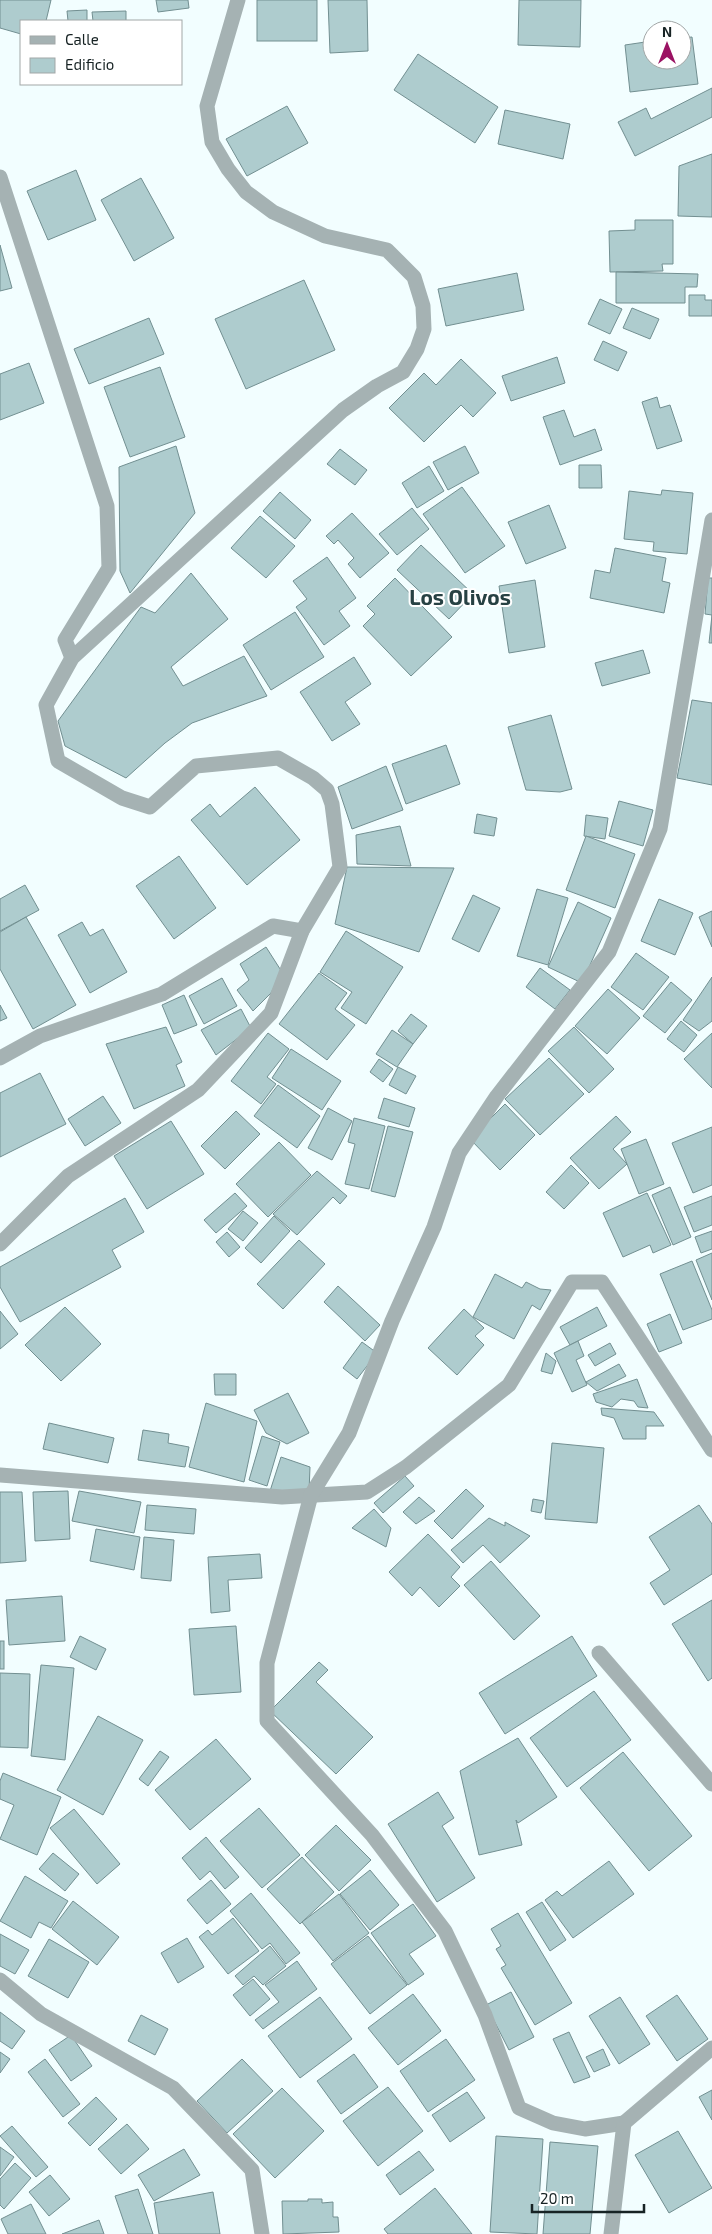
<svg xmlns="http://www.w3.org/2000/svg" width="712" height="2234" font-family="'Exo 2',sans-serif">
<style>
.building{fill:#aeccce;stroke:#728f91}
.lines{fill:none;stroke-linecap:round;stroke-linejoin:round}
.minor{stroke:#a5b2b3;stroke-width:15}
.labels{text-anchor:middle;stroke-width:4;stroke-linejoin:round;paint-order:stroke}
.district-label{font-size:21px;font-weight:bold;fill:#274143;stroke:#fff}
</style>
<rect width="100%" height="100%" fill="#f2feff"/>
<!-- building -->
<g class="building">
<polygon points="0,0 51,0 46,21 21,21 21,34 0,28"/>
<polygon points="156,0 188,0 189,8 158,12"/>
<rect x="257" y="0" width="60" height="41"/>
<polygon points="328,0 367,0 368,51 330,53"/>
<polygon points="519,0 581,0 580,47 518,45"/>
<polygon points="87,10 87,21 68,21 67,11"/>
<polygon points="126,11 126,21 93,21 92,12"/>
<polygon points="692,37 698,84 630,92 625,45 652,41 652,60 682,60 682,38"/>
<polygon points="418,54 498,107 475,143 394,90"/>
<polygon points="712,88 712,117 635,156 618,122 646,108 651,119"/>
<polygon points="287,106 308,143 247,176 226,139"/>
<polygon points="505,110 570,124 563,159 498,144"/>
<polygon points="712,154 712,217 678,216 679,166"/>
<polygon points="76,170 96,220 48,240 27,191"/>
<polygon points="141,178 174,238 134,261 101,200"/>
<polygon points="635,220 673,220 673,264 662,264 663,271 610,272 609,231 635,230"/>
<polygon points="0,245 12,288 0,291"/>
<polygon points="616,272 698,274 697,287 685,287 685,303 616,303"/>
<polygon points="517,273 524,310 446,326 438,289"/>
<polygon points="304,280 335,350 246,389 215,319"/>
<polygon points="689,295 705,295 705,300 712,300 712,316 689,316"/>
<polygon points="600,299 622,309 610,334 588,324"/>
<polygon points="632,308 659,319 650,339 623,328"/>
<polygon points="149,318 164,354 89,384 74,349"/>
<polygon points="603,341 627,352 618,371 594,360"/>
<polygon points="557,357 565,383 511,401 502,376"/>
<polygon points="461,359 496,393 473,417 461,405 424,442 389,408 424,373 436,385"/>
<polygon points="29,363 44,403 0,420 0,374"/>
<polygon points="160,367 185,437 130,457 104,387"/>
<polygon points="657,397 660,408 670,405 682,441 657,449 642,402"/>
<polygon points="564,410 574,437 595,429 602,450 560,465 543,417"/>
<polygon points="176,446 195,513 130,593 120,571 119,467"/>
<polygon points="465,446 479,473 448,490 433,462"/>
<polygon points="340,449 367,470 355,485 327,464"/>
<polygon points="579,465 601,465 602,488 579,488"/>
<polygon points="429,466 444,491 417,508 402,483"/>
<polygon points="462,487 505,546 465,573 423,514"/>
<polygon points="662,490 693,493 687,554 653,551 654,542 624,539 629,491 661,495"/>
<polygon points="280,492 311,520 295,539 263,511"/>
<polygon points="549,505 566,548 526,564 508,522"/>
<polygon points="412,508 429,529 397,555 379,534"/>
<polygon points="352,513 389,553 360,578 348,564 354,558 338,540 334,544 326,536"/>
<polygon points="260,516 295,546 266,578 231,548"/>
<polygon points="421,545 473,594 449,619 397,570"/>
<polygon points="615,548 666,558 662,581 670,583 664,613 590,598 595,570 610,573"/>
<polygon points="327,557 356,598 339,611 350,626 324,645 296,607 307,599 293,581"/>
<polygon points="191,573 228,619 171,667 183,686 244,656 267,696 192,723 165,743 126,778 65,746 58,721 141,607 155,613"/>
<polygon points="395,578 452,637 411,676 363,626 375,614 367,606"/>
<polygon points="708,578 712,578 712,643 709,643 712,615 705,614"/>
<polygon points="535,580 545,647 509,653 499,586"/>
<polygon points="295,612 324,657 271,690 243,645"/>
<polygon points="643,650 650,673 602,686 595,663"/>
<polygon points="354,657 371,684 345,702 360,724 332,741 300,692"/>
<polygon points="692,700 712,703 712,785 677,778"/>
<polygon points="551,715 572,789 560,792 526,790 508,727"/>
<polygon points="446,745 460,784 406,804 392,764"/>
<polygon points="386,766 403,810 352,829 338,787"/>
<polygon points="255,787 300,840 247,885 191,820 210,804 220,817"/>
<polygon points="619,801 653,810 643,846 609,836"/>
<polygon points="477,814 497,818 494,836 474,833"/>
<polygon points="586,815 608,818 605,839 584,836"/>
<polygon points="400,826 411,866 357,864 356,835"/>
<polygon points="586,836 635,854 615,908 566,890"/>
<polygon points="179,856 216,908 174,939 136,886"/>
<polygon points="347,867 454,868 419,952 335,924"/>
<polygon points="25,885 39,910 0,931 0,899"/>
<polygon points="537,889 568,898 548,965 517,956"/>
<polygon points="473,895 500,908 479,952 452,939"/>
<polygon points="659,899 693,913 675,955 641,941"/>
<polygon points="578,902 611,918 582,983 548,967"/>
<polygon points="712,911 712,947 699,917"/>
<polygon points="26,917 76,1005 33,1029 0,969 0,932"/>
<polygon points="82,922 90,936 103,929 127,972 90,993 58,935"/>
<polygon points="346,931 403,967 366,1024 341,1008 352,992 320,972"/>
<polygon points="266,947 282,972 271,993 253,1011 237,990 249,980 240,964"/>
<polygon points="636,953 669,977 643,1010 611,987"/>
<polygon points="540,968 570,990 555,1009 526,987"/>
<polygon points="319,973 347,993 335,1009 355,1025 327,1060 279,1024"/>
<polygon points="712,977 712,1021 699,1031 683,1020"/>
<polygon points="222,978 237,1006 204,1024 189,996"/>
<polygon points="671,982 692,1000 665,1033 643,1016"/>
<polygon points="608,989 640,1018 607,1054 575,1026"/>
<polygon points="184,995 197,1025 174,1034 162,1005"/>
<polygon points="0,1005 7,1018 0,1021"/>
<polygon points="241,1009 251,1028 216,1055 201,1030"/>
<polygon points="411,1014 427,1026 413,1044 398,1031"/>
<polygon points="681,1021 697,1035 684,1052 667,1039"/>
<polygon points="166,1027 182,1062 176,1065 185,1086 134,1109 106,1044"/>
<polygon points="574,1027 614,1069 589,1093 548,1051"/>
<polygon points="392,1030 413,1044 397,1067 376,1054"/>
<polygon points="268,1033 289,1049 267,1077 276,1084 261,1104 231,1081"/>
<polygon points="712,1033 712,1088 684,1059"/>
<polygon points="291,1049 341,1081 322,1110 272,1078"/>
<polygon points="549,1058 584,1094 540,1135 505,1099"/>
<polygon points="379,1059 393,1069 383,1082 370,1072"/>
<polygon points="398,1067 416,1076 406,1094 389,1085"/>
<polygon points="40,1073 66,1124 0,1157 0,1093"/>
<polygon points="278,1085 320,1116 297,1148 254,1116"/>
<polygon points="103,1096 121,1123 85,1146 68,1119"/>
<polygon points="384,1098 415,1108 409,1127 378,1118"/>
<polygon points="505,1104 535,1135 500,1170 470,1139"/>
<polygon points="328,1108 352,1121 332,1160 308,1148"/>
<polygon points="236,1111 260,1134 225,1169 201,1146"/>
<polygon points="616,1116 631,1132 613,1149 627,1164 599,1189 570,1158"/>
<polygon points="354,1118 385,1126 369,1189 345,1184 355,1144 348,1142"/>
<polygon points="171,1121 204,1174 147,1209 114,1156"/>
<polygon points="388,1126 413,1132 395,1197 371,1191"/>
<polygon points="712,1127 712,1185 693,1193 672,1143"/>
<polygon points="646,1139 664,1184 639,1194 621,1149"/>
<polygon points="279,1142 311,1175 268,1217 236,1184"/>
<polygon points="571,1165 589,1183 564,1209 546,1192"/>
<polygon points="317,1171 347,1196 340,1204 333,1197 297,1235 273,1214"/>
<polygon points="670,1187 691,1237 673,1245 652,1195"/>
<polygon points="235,1193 247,1206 216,1233 204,1220"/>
<polygon points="647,1193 671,1245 653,1253 650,1245 623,1257 603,1213"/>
<polygon points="712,1196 712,1225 694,1232 684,1207"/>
<polygon points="125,1198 144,1232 112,1250 121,1267 20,1322 0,1287 0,1267"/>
<polygon points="243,1211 258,1223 243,1241 228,1229"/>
<polygon points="274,1216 290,1231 261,1263 245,1248"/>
<polygon points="712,1231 712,1249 701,1253 695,1237"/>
<polygon points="227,1232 240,1247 229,1257 216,1242"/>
<polygon points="299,1240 325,1264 283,1309 257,1284"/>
<polygon points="712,1253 712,1300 696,1260"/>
<polygon points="692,1261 712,1310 712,1319 683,1330 660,1274"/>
<polygon points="495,1274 522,1288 526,1282 540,1289 551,1290 540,1310 532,1305 514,1339 473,1317"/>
<polygon points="338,1286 380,1325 365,1341 324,1302"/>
<polygon points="65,1307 101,1344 61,1381 25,1345"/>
<polygon points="597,1307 607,1326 570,1345 560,1327"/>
<polygon points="464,1309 484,1328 475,1336 484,1345 457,1375 428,1348"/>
<polygon points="0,1311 18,1334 0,1349"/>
<polygon points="670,1314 682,1343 659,1352 647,1324"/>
<polygon points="578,1341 584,1356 576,1360 587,1385 572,1392 554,1353"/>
<polygon points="362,1342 377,1353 357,1379 343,1368"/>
<polygon points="610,1343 616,1354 595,1366 588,1355"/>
<polygon points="546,1353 556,1361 552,1374 541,1371"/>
<polygon points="619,1364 626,1376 597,1391 586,1382"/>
<polygon points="214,1374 236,1374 236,1395 215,1395"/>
<polygon points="637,1379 648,1408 638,1407 634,1401 621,1399 612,1407 596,1402 593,1394"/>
<polygon points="288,1393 309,1433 287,1444 266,1433 254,1410"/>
<polygon points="206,1403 257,1421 244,1482 189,1467"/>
<polygon points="601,1408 654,1412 664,1426 646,1426 646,1439 623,1439 614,1418 602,1415"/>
<polygon points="49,1423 114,1438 108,1463 43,1449"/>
<polygon points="143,1430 169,1434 168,1443 189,1447 185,1467 138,1460"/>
<polygon points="262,1436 280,1442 267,1486 249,1480"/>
<polygon points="552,1443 604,1448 597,1523 545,1519"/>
<polygon points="281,1457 310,1467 309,1492 270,1491"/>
<polygon points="405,1476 414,1486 383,1513 374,1503"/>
<polygon points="466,1489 484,1506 452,1539 434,1521"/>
<polygon points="68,1491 70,1539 35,1541 33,1492"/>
<polygon points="79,1491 141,1502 134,1533 72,1521"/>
<polygon points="0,1492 22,1492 26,1561 0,1563"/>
<polygon points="419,1497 435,1511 416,1524 403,1512"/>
<polygon points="533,1499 544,1501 541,1513 531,1511"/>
<polygon points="147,1505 196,1509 194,1534 145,1530"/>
<polygon points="699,1505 712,1524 712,1574 664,1605 650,1583 670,1570 649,1537"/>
<polygon points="374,1509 391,1528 386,1547 352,1528"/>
<polygon points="489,1518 505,1526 505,1522 530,1536 500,1563 483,1545 463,1563 451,1550"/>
<polygon points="96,1529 140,1537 134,1570 90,1561"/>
<polygon points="428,1534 460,1567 451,1577 460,1586 439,1607 420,1587 412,1596 389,1572"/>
<polygon points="144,1537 174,1540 171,1581 141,1578"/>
<polygon points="260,1554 262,1578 228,1580 230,1611 211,1613 208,1557"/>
<polygon points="491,1561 540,1616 514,1640 464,1585"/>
<polygon points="62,1596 65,1641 9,1645 6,1600"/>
<polygon points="712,1600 712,1678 708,1681 672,1624"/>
<polygon points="236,1626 241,1692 194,1695 189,1629"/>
<polygon points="80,1636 106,1649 96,1670 70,1657"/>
<polygon points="572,1636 597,1676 505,1734 479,1693"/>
<rect x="0" y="1641" width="4" height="28"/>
<polygon points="319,1662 328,1670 316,1682 373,1737 336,1774 270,1711"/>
<polygon points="41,1665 74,1668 65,1760 31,1756"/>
<polygon points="0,1673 30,1674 28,1748 0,1747"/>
<polygon points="594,1691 631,1740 567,1787 530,1738"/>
<polygon points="98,1716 143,1740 103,1815 57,1790"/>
<polygon points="518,1738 557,1797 518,1823 516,1820 522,1845 479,1855 460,1771"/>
<polygon points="216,1739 251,1779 190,1830 155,1790"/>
<polygon points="160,1751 169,1757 148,1786 139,1779"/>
<polygon points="623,1752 692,1836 649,1871 580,1788"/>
<polygon points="3,1773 61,1797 37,1855 0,1839 14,1805 0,1799 0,1781"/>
<polygon points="438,1792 454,1818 442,1826 475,1878 437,1902 388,1824"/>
<polygon points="259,1808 300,1855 262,1888 220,1841"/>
<polygon points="74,1809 120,1864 97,1884 50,1828"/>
<polygon points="336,1825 371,1860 339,1891 305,1855"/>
<polygon points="206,1837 239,1877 225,1889 210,1871 200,1880 182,1858"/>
<polygon points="53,1853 79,1874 65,1891 39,1869"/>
<polygon points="302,1857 334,1892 300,1924 267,1889"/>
<polygon points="609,1861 634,1894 573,1938 545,1900 557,1891 562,1896"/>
<polygon points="370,1870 399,1905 370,1930 340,1894"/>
<polygon points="25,1876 68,1901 51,1928 39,1922 31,1938 0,1921"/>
<polygon points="211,1880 231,1904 207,1924 187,1900"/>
<polygon points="251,1893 300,1953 286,1964 270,1943 262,1949 230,1911"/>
<polygon points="339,1894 369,1933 333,1961 302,1922"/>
<polygon points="73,1901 119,1937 97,1965 52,1929"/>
<polygon points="542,1902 566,1940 550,1951 526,1912"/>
<polygon points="413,1904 436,1936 409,1954 424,1974 408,1985 371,1933"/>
<polygon points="518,1913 572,2003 535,2025 501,1968 506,1965 496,1949 501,1946 491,1929"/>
<polygon points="233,1918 259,1951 228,1974 199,1937 208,1930 212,1935"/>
<polygon points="0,1934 29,1950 15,1974 0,1966"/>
<polygon points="368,1936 407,1985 370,2014 331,1964"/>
<polygon points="187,1938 204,1967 178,1983 161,1953"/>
<polygon points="49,1939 89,1962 68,1998 28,1976"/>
<polygon points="270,1946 286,1966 263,1985 254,1976 243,1985 235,1976"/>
<polygon points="297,1961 317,1989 263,2029 255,2020 279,2002 265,1985"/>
<polygon points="253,1979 270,1999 250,2016 233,1995"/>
<polygon points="511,1992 534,2037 509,2050 486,2005"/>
<polygon points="413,1994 441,2031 398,2065 368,2028"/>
<polygon points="677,1995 708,2039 677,2061 646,2016"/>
<polygon points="320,1997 352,2039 300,2078 268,2036"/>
<polygon points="620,1997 650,2044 619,2064 589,2016"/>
<polygon points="0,2012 25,2031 12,2049 0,2041"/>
<polygon points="141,2015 168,2029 155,2055 128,2041"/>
<polygon points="569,2032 590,2077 574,2083 553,2039"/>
<polygon points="71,2035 92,2066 71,2081 49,2050"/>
<polygon points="446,2039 475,2080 428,2112 400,2071"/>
<polygon points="603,2049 610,2065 594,2072 586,2057"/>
<polygon points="0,2052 10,2059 0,2073"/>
<polygon points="354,2054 378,2087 341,2114 317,2081"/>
<polygon points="45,2059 80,2104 63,2117 28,2072"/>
<polygon points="242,2059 273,2091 227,2133 197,2101"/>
<polygon points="388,2087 423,2131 378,2166 343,2121"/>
<polygon points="282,2088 324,2131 275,2178 233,2134"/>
<polygon points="712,2090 712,2120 699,2097"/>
<polygon points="467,2092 485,2118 450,2142 432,2115"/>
<polygon points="96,2097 117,2119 90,2146 68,2123"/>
<polygon points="127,2124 149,2149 121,2174 98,2149"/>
<polygon points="12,2126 48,2167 36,2177 0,2136"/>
<polygon points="678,2131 712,2188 669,2213 635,2155"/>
<polygon points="496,2136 543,2139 537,2234 490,2232"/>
<polygon points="550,2142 598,2146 590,2234 543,2234"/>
<polygon points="0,2147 14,2157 0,2176"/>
<polygon points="184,2149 200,2175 154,2201 138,2175"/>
<polygon points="419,2151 434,2170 400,2195 386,2175"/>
<polygon points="15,2163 31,2178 4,2209 0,2205 0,2179"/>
<polygon points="50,2175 70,2199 49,2216 29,2192"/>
<polygon points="435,2188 472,2234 388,2234 384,2229"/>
<polygon points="138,2189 153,2234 128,2234 115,2196"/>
<polygon points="213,2192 220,2234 159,2234 154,2203"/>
<polygon points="308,2199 322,2199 322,2203 333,2202 333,2217 338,2217 339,2232 283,2234 282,2201 308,2201"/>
<polygon points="31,2204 46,2234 8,2234 1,2219"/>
<polygon points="99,2220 104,2234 62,2234"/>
</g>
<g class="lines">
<!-- minor -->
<g class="minor">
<polyline points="0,177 107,506 109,568 65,640 72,658"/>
<polyline points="0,1058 40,1036 162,994 273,926 302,931"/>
<polyline points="0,1244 68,1176 198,1090 271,1013 302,931 340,867 332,804 327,790 313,778 278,758 196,766 150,807 122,798 58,761 46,705 72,658 343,410 377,386 403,372 417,349 424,329 423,306 414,277 387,250 325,236 273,212 246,192 228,169 212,142 207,106 238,0"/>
<polyline points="0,1475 282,1497 367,1492 406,1467 509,1385 572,1282 602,1282 712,1450"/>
<polyline points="599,1653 712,1784"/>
<polyline points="0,1980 41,2014 173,2088 252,2170 262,2234"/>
<polyline points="624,2123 585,2129 553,2123 519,2108 485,2015 445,1931 372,1835 267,1721 267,1663 311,1495 349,1433 392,1321 434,1227 459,1153 497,1096 609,952 660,829 712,520"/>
<polyline points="611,2234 624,2123 712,2048"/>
</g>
</g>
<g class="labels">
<!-- district labels -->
<g class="district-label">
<text x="460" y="605">Los Olivos</text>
</g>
</g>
<!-- legend -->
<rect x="20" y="20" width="162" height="65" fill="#ffffff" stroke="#a2a7a7"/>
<rect x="30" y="36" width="25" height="8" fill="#a5b2b3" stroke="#a2a7a7"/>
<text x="65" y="45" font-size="15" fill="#172324">Calle</text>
<rect x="30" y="58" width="25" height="15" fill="#aeccce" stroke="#a2a7a7"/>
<text x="65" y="70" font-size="15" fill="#172324">Edificio</text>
<!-- north arrow -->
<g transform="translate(667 45)"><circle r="24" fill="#ffffff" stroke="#a2a7a7"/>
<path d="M0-4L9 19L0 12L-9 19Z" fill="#9b1263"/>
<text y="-8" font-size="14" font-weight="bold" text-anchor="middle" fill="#172324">N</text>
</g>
<!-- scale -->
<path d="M532 2204v8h112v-8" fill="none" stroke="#172324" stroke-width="2.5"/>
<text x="540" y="2204" font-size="15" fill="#172324" stroke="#ffffff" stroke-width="4" paint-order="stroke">20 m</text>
</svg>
